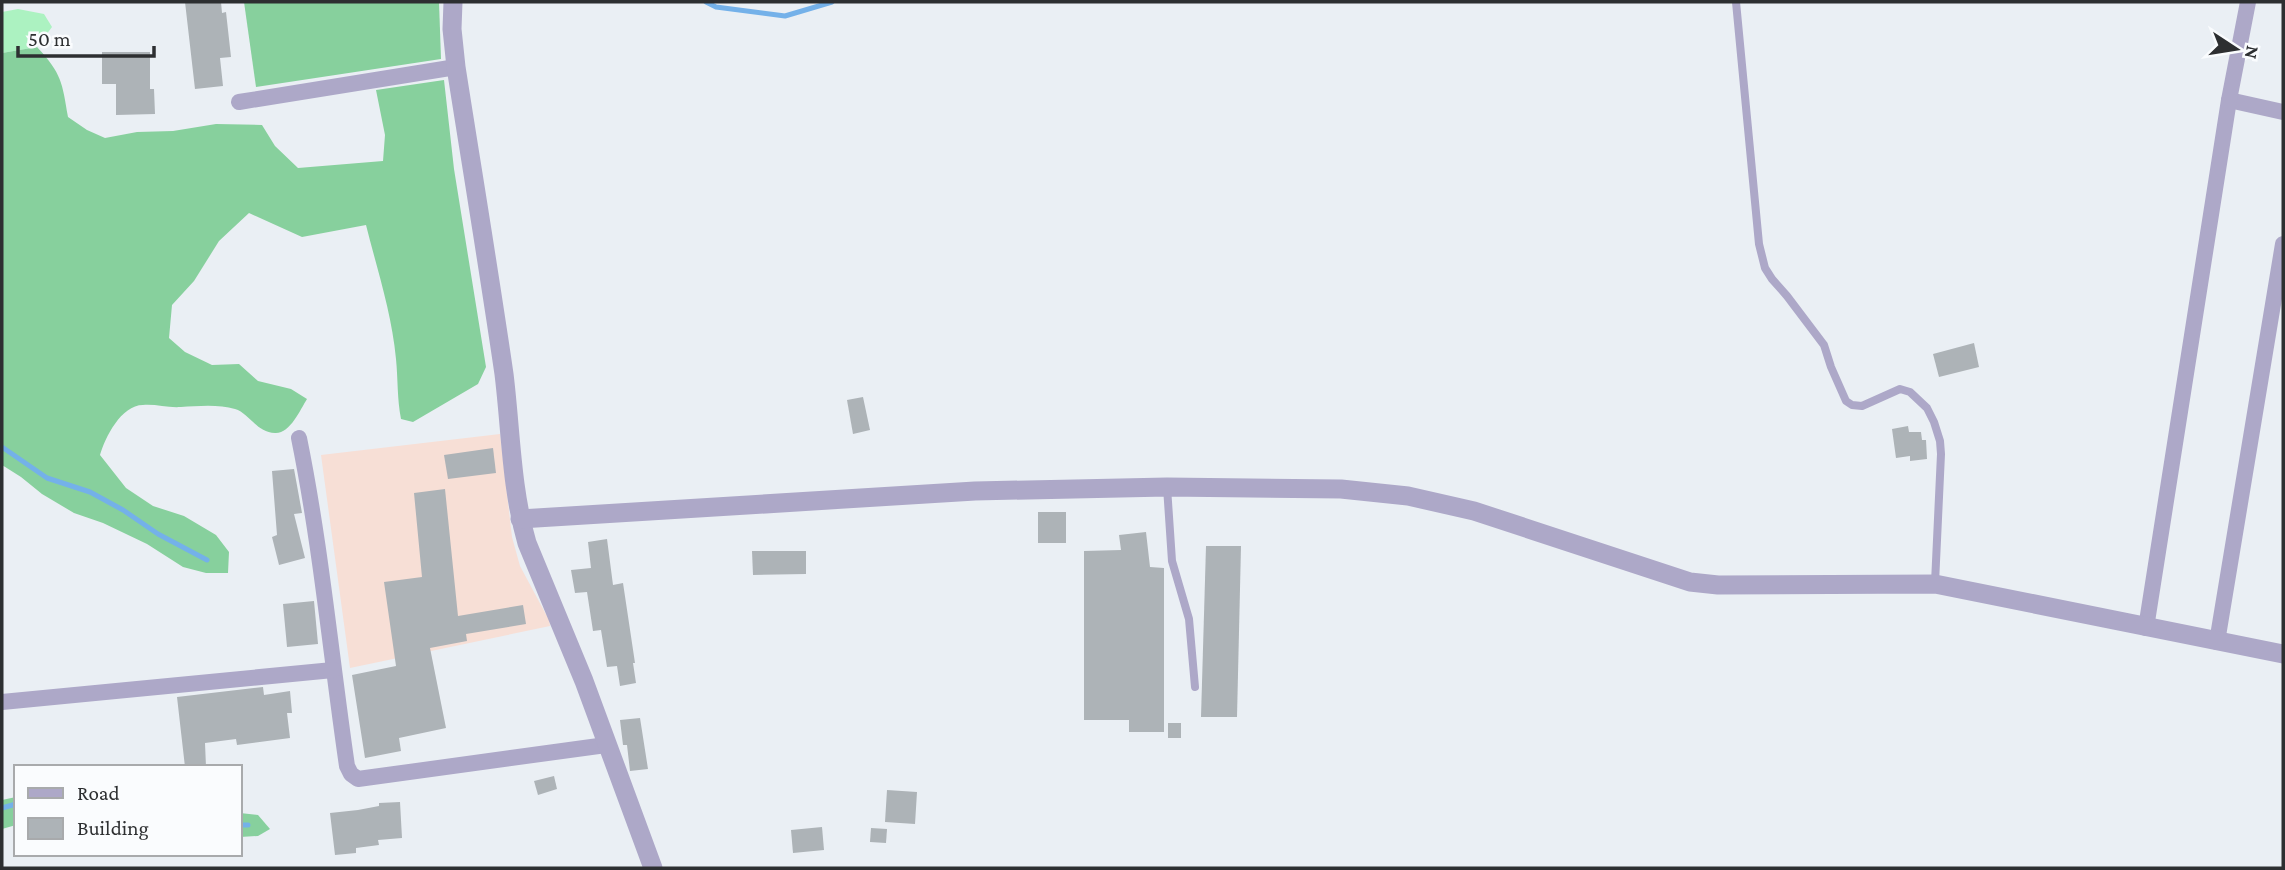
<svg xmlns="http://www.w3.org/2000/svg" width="2285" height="870" font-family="'Crimson Pro',serif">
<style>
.education{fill:#f7dfd6}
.green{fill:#acf2c1}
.forest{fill:#87d09d}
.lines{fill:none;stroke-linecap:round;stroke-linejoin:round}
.stream{stroke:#74b1e9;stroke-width:5}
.building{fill:#adb3b7}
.service{stroke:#ada8c8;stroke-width:8}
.minor{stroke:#ada8c8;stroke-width:16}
.tertiary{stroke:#ada8c8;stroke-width:19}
</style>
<rect width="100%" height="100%" fill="#eaeff4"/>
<!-- education -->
<polygon class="education" points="500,434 512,537 520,566 549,620 550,626 350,668 321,455"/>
<!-- green -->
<polygon class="green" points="18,9 44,14 52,27 37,47 2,53 2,12"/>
<!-- forest -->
<g class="forest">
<polygon points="244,2 439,2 441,59 256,87"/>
<path d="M 37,47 C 62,74 62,82 68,117 L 87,130 L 105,138 L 137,132 L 173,131 L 216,124 L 262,125 L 275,146 L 298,168 L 383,161 L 385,135 L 376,90 L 444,80 L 454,169 L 486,367 L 478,384 L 413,422 L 401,419 C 397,399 398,379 396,359 C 392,314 377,269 366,225 L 302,237 L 249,213 L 219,241 L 194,281 L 172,305 L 169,338 L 185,352 L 212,365 L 239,364 L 258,381 L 291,389 L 307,399 C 300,410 290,434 275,433 C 256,432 249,413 235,409 C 219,404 197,406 181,407 C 168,408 156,404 143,405 C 121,405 105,438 100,455 L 126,488 L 153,506 L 184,516 L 216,535 L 229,552 L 228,573 L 206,573 L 183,567 L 147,544 L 103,523 L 74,513 L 42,494 L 21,477 L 2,465 L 2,53 Z"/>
<polygon points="16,797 16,825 2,829 2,800"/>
<polygon points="240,813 258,815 270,829 258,836 240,837"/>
</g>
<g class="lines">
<!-- stream -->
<g class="stream">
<polyline points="706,2 716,7 785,16 832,2"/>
<polyline points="2,447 47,478 90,492 123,510 158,534 207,560"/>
<polyline points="2,808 16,804"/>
<polyline points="240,825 248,825"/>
</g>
</g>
<!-- building -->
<g class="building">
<polygon points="185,2 221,2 222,13 226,12 231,57 220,58 223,86 195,89"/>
<polygon points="102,52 150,52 150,89 154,89 155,114 116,115 116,84 102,84"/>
<polygon points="1974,343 1979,367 1939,377 1933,354"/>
<polygon points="863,397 870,430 853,434 847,400"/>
<polygon points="1908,426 1909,432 1921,432 1922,440 1926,440 1927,459 1910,461 1910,456 1896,458 1892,429"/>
<polygon points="493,448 496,473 448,479 444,455"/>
<polygon points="294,469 302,513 294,514 305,558 279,565 272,537 277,535 272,471"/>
<polygon points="445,489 458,616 523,605 526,624 466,634 467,641 430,648 446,728 399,738 401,751 365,758 352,675 396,666 384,582 422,577 414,493"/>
<rect x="1038" y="512" width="28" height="31"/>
<polygon points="1146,532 1150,567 1164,568 1164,732 1129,732 1129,720 1084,720 1084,551 1121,550 1119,535"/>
<polygon points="607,539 613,585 623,583 635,663 633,663 636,683 620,686 617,666 607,667 601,630 593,631 587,592 575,593 571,570 591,568 588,542"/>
<polygon points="1206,546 1241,546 1237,717 1201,717"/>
<polygon points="752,551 806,551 806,574 753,575"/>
<polygon points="314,601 318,644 287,647 283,604"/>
<polygon points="263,687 264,695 290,691 292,713 287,713 290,738 237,745 236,739 205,743 206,767 185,767 177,697"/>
<polygon points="640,718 648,769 630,771 627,745 623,745 620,720"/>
<rect x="1168" y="723" width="13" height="15"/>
<polygon points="554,776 557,789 538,795 534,781"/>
<polygon points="887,790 917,792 915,824 885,822"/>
<polygon points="400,802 402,838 378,840 379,845 356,848 356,853 335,855 330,813 358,810 379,806 379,803"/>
<polygon points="822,827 824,850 793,853 791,830"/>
<polygon points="871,828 887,829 886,843 870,842"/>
</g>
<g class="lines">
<!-- service -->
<g class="service">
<polyline points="1736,2 1759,244 1765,268 1772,279 1787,296 1824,345 1831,367 1846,401 1852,405 1862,406 1900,389 1910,392 1927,408 1934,422 1940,441 1941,454 1935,583"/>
<polyline points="1167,487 1172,561 1189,619 1195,687"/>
</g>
<!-- minor -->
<g class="minor">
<polyline points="2229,100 2283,112"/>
<polyline points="239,102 456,67"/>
<path d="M 299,438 C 321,546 331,657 347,766 L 351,774 L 358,779 L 606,745"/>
<polyline points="2146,628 2229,100 2248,2"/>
<polyline points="2217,642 2283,244"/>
<polyline points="2,702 333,670"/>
</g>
<!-- tertiary -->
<g class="tertiary">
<path d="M 453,2 L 452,29 L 456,67 C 472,169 489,271 504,374 C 511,431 511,488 527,543 L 584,681 L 653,868"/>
<polyline points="520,519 975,491 1167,487 1341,489 1408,496 1474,511 1690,582 1718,585 1935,584 2283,654"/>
</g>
</g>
<!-- border -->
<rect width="2285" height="870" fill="none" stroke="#2d2f31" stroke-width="7"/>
<!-- legend -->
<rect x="14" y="765" width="228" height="91" fill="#fafcfe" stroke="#a8aaac" stroke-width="2"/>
<rect x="28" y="788" width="35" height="10" fill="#ada8c8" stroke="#a8aaac" stroke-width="2"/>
<text x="77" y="800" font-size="21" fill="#2d2f31">Road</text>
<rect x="28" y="818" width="35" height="21" fill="#adb3b7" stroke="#a8aaac" stroke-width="2"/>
<text x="77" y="835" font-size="21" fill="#2d2f31">Building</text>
<!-- north arrow -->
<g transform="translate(2236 49) rotate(102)" stroke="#fafcfe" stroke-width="5" paint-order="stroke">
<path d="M0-5L12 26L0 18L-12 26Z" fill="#2d2f31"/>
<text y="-10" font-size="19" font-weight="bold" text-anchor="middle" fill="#2d2f31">N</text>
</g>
<!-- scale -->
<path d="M18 46v10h136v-10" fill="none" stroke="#2d2f31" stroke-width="3.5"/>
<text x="28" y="46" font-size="21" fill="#2d2f31" stroke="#fafcfe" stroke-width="5" paint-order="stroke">50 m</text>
</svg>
